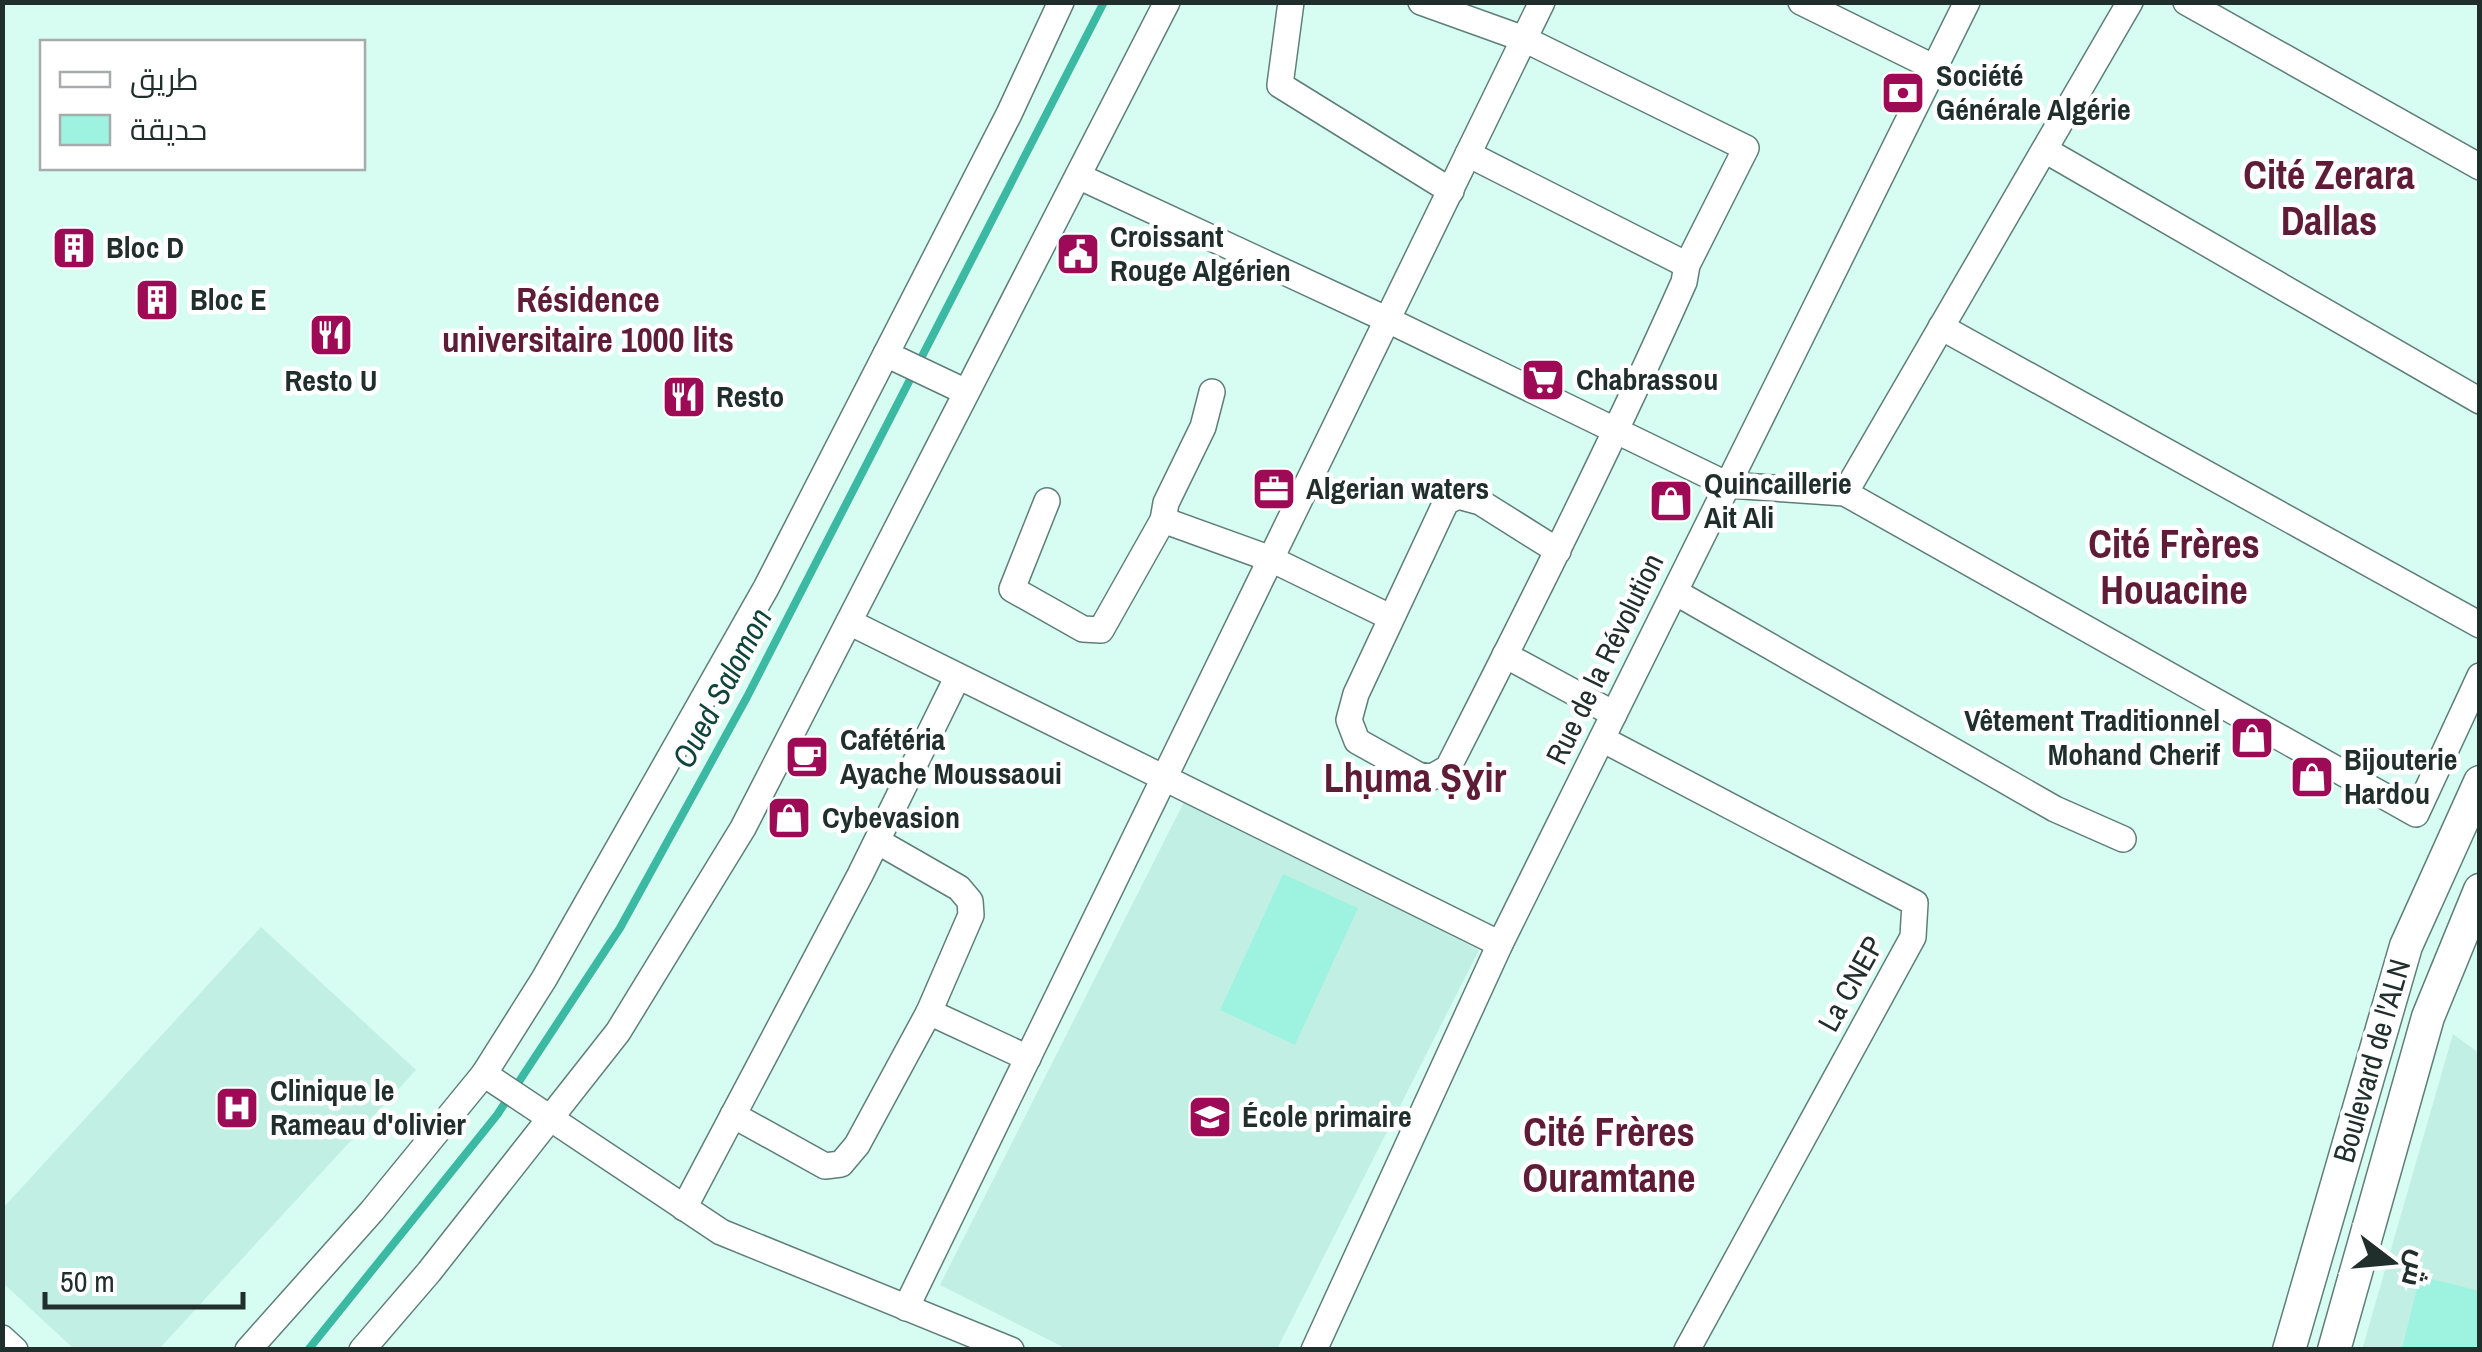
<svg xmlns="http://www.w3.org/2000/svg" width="2482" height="1352" font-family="'Archivo Narrow',Cairo,sans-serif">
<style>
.built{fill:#c2efe3}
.green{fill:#9df3df}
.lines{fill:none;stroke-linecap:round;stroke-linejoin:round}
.stream{stroke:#3bb9a2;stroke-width:8}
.minor-casing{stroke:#5e7f77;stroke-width:28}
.major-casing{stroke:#5e7f77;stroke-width:35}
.minor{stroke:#fff;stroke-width:25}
.major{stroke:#fff;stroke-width:32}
.labels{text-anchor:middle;stroke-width:9;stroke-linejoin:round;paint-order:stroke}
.poi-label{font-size:30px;font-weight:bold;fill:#212f2c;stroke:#fff;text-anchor:start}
.street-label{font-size:30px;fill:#212f2c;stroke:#fff}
.water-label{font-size:32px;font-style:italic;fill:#0e453b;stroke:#fff}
.quarter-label{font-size:35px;font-weight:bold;fill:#5e1c37;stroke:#fff}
.district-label{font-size:40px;font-weight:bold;fill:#5e1c37;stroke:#fff}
</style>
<rect width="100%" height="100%" fill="#d7fcf2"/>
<!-- built -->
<g class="built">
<polygon points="1185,800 1479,950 1277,1349 1067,1349 940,1285"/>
<polygon points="261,927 416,1070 159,1349 74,1349 3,1283 3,1208"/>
<polygon points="2453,1034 2479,1053 2479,1349 2362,1350"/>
</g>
<!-- green -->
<g class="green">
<polygon points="1283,874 1358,908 1295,1045 1220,1010"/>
<polygon points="2420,1276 2479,1291 2479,1349 2402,1349"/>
</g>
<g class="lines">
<!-- stream -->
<polyline class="stream" points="308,1350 497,1115 620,928 747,697 1104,2"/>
<defs>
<g id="minor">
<polyline points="1291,2 1280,85 1451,191"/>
<path d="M 1421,2 L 1524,39 L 1746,148 L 1687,265 L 1684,282 C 1611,446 1530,607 1448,768 L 1432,777 L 1418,775 L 1357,741 L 1349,720 L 1356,694 L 1446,502 L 1458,496 L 1480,502 L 1558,551"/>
<polyline points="1801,2 1935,68"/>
<polyline points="2186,2 2480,167"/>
<polyline points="2045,150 2480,401"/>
<polyline points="1468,154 1687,265"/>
<polyline points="1078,176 1388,320 1728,485 1845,493 2416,814 2480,676"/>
<polyline points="1941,327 2480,625"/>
<polyline points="886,354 966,392"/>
<polyline points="1845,493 2130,2"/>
<polyline points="1047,501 1012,589 1083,629 1101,630 1163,520 1166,503 1203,427 1212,392"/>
<polyline points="1163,520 1271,559 1390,617"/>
<polyline points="1675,592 2055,809 2123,839"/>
<polyline points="849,622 1500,944"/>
<polyline points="1505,655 1614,714"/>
<polyline points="1602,739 1915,903 1913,937 1687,1350"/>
<polyline points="877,841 959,888 970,901 971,915 929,1012"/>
<polyline points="484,1074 721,1232 1011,1350"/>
<polyline points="733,1115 825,1166 841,1164 857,1145 929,1012 1028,1058"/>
<polyline points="684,1208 860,875 957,678"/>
<polyline points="906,1308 1542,2"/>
<polyline points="2,1338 15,1350"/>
<polyline points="248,1350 372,1211 484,1074 544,979 766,588 1009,114 1061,2"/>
<polyline points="362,1350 429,1272 618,1032 743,828 1167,2"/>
<polyline points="1314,1350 1500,944 1967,2"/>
</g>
<g id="major">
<polyline points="2289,1350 2406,946 2480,782"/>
<polyline points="2334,1350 2428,1017 2480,890"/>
</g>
</defs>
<!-- minor casing -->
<use href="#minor" class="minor-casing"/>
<!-- major casing -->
<use href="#major" class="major-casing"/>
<!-- minor -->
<use href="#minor" class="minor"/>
<!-- major -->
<use href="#major" class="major"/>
</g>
<!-- icons -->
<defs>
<symbol id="bank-square" viewBox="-11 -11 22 22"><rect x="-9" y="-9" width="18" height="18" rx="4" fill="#9d0a55" stroke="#fff"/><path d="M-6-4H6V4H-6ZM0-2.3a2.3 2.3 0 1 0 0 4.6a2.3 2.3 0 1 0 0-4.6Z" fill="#fff"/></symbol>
<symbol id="building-square" viewBox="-11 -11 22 22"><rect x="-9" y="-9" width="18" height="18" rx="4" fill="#9d0a55" stroke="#fff"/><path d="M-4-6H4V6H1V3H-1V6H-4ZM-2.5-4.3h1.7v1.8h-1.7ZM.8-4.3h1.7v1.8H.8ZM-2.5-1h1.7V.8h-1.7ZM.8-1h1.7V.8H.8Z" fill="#fff"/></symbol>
<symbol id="civic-square" viewBox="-11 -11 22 22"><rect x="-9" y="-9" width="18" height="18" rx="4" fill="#9d0a55" stroke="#fff"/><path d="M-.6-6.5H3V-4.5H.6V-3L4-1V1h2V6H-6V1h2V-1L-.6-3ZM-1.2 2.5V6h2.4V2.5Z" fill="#fff"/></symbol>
<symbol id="restaurant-square" viewBox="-11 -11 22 22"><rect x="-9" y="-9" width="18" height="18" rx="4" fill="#9d0a55" stroke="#fff"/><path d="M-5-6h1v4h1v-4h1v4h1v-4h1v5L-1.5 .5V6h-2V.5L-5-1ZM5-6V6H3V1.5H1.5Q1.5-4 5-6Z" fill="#fff"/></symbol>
<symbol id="supermarket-square" viewBox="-11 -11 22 22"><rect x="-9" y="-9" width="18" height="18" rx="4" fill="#9d0a55" stroke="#fff"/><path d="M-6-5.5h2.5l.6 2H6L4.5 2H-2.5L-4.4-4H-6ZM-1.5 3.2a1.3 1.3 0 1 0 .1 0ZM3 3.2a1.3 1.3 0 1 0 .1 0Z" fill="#fff"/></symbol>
<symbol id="office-square" viewBox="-11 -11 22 22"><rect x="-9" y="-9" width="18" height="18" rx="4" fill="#9d0a55" stroke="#fff"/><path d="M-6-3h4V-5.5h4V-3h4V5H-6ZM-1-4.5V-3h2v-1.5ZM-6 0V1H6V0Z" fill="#fff"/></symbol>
<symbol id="shop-square" viewBox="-11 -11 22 22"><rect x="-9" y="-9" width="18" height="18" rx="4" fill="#9d0a55" stroke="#fff"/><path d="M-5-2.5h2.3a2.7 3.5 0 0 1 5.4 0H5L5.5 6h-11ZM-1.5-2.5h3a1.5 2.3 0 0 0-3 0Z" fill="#fff"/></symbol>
<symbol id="cafe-square" viewBox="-11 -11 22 22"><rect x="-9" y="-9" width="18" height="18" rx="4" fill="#9d0a55" stroke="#fff"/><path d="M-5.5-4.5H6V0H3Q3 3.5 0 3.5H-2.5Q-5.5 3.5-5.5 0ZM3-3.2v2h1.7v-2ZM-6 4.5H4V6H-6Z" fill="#fff"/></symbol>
<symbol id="hospital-square" viewBox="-11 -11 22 22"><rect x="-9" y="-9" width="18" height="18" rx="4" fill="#9d0a55" stroke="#fff"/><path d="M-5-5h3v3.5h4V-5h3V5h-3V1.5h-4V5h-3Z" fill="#fff"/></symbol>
<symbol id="school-square" viewBox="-11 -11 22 22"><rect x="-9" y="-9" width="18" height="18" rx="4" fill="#9d0a55" stroke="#fff"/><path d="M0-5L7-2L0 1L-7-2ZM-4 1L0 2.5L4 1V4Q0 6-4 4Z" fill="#fff"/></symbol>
</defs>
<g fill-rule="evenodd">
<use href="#bank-square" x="1878" y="68" width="50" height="50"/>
<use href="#building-square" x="49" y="223" width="50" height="50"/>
<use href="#civic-square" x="1053" y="229" width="50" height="50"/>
<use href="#building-square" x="132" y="275" width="50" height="50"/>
<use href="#restaurant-square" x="306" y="310" width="50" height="50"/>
<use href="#supermarket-square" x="1518" y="355" width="50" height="50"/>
<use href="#restaurant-square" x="659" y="372" width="50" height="50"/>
<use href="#office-square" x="1249" y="464" width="50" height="50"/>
<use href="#shop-square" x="1646" y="476" width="50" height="50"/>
<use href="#shop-square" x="2227" y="713" width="50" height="50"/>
<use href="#cafe-square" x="782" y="732" width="50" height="50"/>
<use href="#shop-square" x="2287" y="752" width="50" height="50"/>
<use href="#shop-square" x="764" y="793" width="50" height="50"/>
<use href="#hospital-square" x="212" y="1083" width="50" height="50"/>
<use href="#school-square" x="1185" y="1092" width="50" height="50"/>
</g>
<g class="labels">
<!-- poi labels -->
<g class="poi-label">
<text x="1936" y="86">Société<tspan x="1936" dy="34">Générale Algérie</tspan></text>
<text x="1110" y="247">Croissant<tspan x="1110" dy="34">Rouge Algérien</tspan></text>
<text x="106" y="258">Bloc D</text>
<text x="190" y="310">Bloc E</text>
<text x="1576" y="390">Chabrassou</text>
<text x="331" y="391" text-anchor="middle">Resto U</text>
<text x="716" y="407">Resto</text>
<text x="1704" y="494">Quincaillerie<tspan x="1704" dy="34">Ait Ali</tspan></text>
<text x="1306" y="499">Algerian waters</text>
<text x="2220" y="731" text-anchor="end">Vêtement Traditionnel<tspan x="2220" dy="34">Mohand Cherif</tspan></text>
<text x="840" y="750">Cafétéria<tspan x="840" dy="34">Ayache Moussaoui</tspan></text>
<text x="2344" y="770">Bijouterie<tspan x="2344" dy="34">Hardou</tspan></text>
<text x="822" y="828">Cybevasion</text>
<text x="270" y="1101">Clinique le<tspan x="270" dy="34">Rameau d'olivier</tspan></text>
<text x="1242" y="1127">École primaire</text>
</g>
<!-- street labels -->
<g class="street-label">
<text transform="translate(1605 659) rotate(-64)" y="10">Rue de la Révolution</text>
<text transform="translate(1851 984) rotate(-61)" y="10">La CNEP</text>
<text transform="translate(2372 1061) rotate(-74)" y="10">Boulevard de l'ALN</text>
</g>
<!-- water labels -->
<g class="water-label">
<text transform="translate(722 688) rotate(-62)" y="11">Oued Salomon</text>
</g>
<!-- quarter labels -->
<g class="quarter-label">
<text x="588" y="312">Résidence<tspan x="588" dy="40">universitaire 1000 lits</tspan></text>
</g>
<!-- district labels -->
<g class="district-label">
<text x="2329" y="189">Cité Zerara<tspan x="2329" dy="46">Dallas</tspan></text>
<text x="2174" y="558">Cité Frères<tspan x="2174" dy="46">Houacine</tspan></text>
<text x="1415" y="792">Lḥuma Ṣɣir</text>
<text x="1609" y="1146">Cité Frères<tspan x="1609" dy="46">Ouramtane</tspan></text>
</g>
</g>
<!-- border -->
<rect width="2482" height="1352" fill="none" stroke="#212f2c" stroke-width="10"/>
<!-- legend -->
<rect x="40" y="40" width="325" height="130" fill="#ffffff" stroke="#a6acab" stroke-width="2.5"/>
<rect x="60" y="72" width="50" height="15" fill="#ffffff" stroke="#a6acab" stroke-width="2.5"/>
<text x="130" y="90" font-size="30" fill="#212f2c">طريق</text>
<rect x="60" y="115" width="50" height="30" fill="#9df3df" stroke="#a6acab" stroke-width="2.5"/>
<text x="130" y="140" font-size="30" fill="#212f2c">حديقة</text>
<!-- north arrow -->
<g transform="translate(2392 1262) rotate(106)" stroke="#ffffff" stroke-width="8" paint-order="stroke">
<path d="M0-8L18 38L0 25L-18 38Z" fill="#212f2c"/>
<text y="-15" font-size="28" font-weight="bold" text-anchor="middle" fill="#212f2c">ش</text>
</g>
<!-- scale -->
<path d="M45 1292v15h198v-15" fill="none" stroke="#212f2c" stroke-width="5"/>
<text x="60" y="1292" font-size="30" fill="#212f2c" stroke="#ffffff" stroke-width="8" paint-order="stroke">50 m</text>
</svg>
